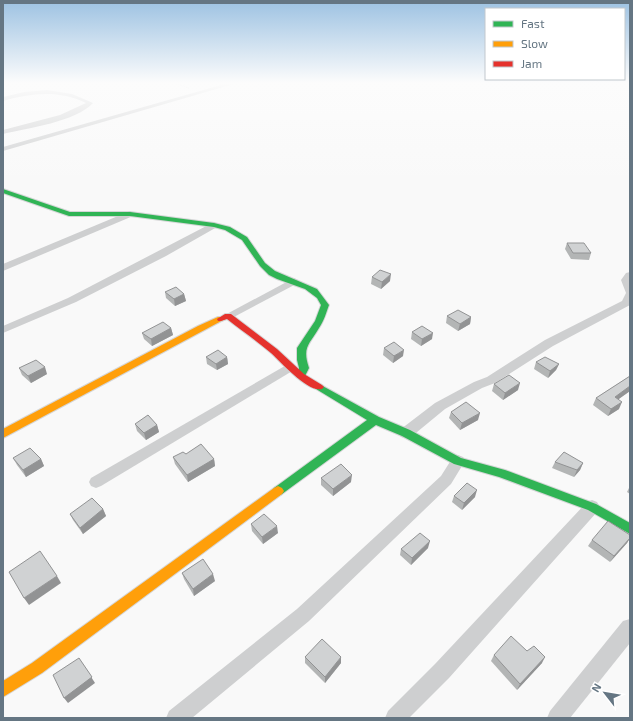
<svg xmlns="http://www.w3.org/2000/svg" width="633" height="721" font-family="'Exo 2',sans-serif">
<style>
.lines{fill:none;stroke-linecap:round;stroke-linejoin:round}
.fast-casing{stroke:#d5d6d7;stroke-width:2}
.slow-casing{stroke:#d5d6d7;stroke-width:2}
.jam-casing{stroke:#d5d6d7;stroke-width:2}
.path{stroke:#cbcccd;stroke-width:1.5;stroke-dasharray:1 1;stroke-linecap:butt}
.street{fill:#cecfd0;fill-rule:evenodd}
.fast{fill:#30b455;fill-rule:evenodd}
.slow{fill:#ff9f0a;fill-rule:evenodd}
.jam{fill:#e5322d;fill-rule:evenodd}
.wall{fill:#b3b5b5}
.shaded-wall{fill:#929394}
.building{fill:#d0d2d3;stroke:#929394}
</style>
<rect width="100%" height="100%" fill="#f9f9f9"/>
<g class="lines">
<defs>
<g id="fast">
<path d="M 3,189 L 70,212 L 130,212 L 214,223 L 230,227 L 247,237 L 265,263 L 275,271 L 317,289 L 329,305 C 326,313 324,321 319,328 C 309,345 302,347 309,368 L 304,378 L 298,378 L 296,376 L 299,368 L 297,360 L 297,348 L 315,321 L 321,305 L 317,298 L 305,289 L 277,279 L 269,275 L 260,266 L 242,240 L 225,230 L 214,227 L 130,216 L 69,216 L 3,193 Z"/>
<polygon points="319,384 379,417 410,430 461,458 505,470 596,504 630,523 630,534 588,510 499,477 454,464 402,436 376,425 282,494 278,496 274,494 272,491 274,488 367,420 316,389 314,387 316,385"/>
</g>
<g id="slow">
<polygon points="218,317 224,317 225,319 3,438 3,429 198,326"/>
<polygon points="278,486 282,488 284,491 282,494 42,673 3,697 3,681 32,663 274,488"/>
</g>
<path id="jam" d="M 225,314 L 231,314 L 277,349 L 304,374 L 322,385 L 324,387 L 322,389 C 308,393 281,362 271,353 C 257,341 242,331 227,319 L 221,321 L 218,321 L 217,319 Z"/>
</defs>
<!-- fast casing -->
<use href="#fast" class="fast-casing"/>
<!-- slow casing -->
<use href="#slow" class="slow-casing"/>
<!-- jam casing -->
<use href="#jam" class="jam-casing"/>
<!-- path -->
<polyline class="path" points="175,83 189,88"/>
<!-- street -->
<g class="street">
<polygon points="228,83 237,83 3,151 3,147"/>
<path d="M 47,90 L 72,94 L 93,103 C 75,122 28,128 3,134 L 3,130 L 60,115 L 86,103 C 59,90 31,93 3,101 L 3,97 L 24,92 Z"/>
<polygon points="130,211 134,214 133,216 3,271 3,264"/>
<polygon points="214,222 218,225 217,227 166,256 76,302 3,333 3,326 68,298"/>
<polygon points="630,272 630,305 553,346 495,383 482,388 445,409 411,437 406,438 401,437 399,433 401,429 435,403 474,382 487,377 545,340 622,301 626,293 621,280 626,273"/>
<polygon points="294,278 299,281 298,283 232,318 228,319 223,316"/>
<polygon points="290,363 296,367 294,370 101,486 96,488 91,486 89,482 91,478"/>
<polygon points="458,455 463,457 465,461 451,484 309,621 192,718 166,718 169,711 297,609 441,476 453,457"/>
<polygon points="592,500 597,502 600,507 597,512 449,678 409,718 385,718 388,711 435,664 587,502"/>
<polygon points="630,619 630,643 570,718 547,718 550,711 623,621"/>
</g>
<!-- fast -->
<use href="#fast" class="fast"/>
<!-- slow -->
<use href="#slow" class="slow"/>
<!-- jam -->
<use href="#jam" class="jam"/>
</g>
<!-- wall -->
<g class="wall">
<polygon points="567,243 591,253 589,260 571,259 565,249"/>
<polygon points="372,277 390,281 381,289 371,284"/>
<polygon points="165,292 184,294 186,301 175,306 166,298"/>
<polygon points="447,316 471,317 470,324 458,331 446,323"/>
<polygon points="171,328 173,335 152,346 144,339 142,333"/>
<polygon points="412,332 432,339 421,346 411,339"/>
<polygon points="384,348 403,356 393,363 383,355"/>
<polygon points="206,357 227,357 228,364 217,370 207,364"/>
<polygon points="536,362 559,364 556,370 548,378 534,369"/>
<polygon points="19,368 47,374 31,383 22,375"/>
<polygon points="630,376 630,391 618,399 619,409 608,416 593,405 596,398"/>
<polygon points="494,384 518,390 503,400 492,391"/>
<polygon points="451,412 478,420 460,430 449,418"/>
<polygon points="135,424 157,425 159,432 146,440 137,431"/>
<polygon points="186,454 214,459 215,466 188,482 175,464 173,457"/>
<polygon points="13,458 41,459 44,466 26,477 17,465"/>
<polygon points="555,462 583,463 580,470 574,477 552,468"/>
<polygon points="321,478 351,482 333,496 321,485"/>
<polygon points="630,486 630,494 627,492"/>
<polygon points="454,496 475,497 462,510 452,502"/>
<polygon points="103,509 106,516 83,534 73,520 70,514"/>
<polygon points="251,524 278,533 263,544 252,531"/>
<polygon points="630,535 630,538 627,543 610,562 588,546 592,540"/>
<polygon points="428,548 411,565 400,555 401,549"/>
<polygon points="182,573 215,581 194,596 184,579"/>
<polygon points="527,651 542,663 517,690 491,661 494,655"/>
<polygon points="305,657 341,663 325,683 305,663"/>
</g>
<!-- shaded-wall -->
<g class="shaded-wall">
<polygon points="391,274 390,281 381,289 382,282"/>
<polygon points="184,294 186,301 175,306 174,299"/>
<polygon points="471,317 470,324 458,331 460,324"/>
<polygon points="171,328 173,335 152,346 151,339"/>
<polygon points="433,333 432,339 421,346 422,339"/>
<polygon points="404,350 403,356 393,363 394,356"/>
<polygon points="227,357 228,364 217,370 216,364"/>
<polygon points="559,364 556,370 548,378 550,371"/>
<polygon points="45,367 47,374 31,383 28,376"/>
<polygon points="520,383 518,390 503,400 505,393"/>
<polygon points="630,386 630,391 612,404 615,397"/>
<polygon points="622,402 619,409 608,416 611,409"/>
<polygon points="480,413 478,420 460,430 462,423"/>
<polygon points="157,425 159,432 146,440 144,433"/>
<polygon points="41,459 44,466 26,477 23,470"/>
<polygon points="214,459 215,466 188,482 187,475"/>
<polygon points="583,463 580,470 574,477 577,470"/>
<polygon points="352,475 351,482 333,496 333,489"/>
<polygon points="477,490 475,497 462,510 464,503"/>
<polygon points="103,509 106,516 83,534 80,528"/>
<polygon points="277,526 278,533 263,544 262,537"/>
<polygon points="630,538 627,543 610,562 614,556"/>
<polygon points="430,541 428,548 411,565 412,558"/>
<polygon points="213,574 215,581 194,596 193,589"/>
<polygon points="57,576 61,583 29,605 24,598"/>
<polygon points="341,657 341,663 325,683 325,677"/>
<polygon points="545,657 542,663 517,690 520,684"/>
<polygon points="79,658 95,683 68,703 64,698"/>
</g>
<!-- building -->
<g class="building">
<polygon points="567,243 584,243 591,253 573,253"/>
<polygon points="380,270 391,274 382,282 372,277"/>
<polygon points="176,287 184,294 174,299 165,292"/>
<polygon points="458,310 471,317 460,324 447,316"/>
<polygon points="163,322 171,328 151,339 142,333"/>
<polygon points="422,326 433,333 422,339 412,332"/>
<polygon points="394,342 404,350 394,356 384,348"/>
<polygon points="218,350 227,357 216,364 206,357"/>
<polygon points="545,357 559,364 550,371 536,362"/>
<polygon points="36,360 45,367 28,376 19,368"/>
<polygon points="509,375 520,383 505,393 494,384"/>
<polygon points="630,376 630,386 615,397 622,402 611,409 596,398"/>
<polygon points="466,402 480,413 462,423 451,412"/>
<polygon points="148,415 157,425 144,433 135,424"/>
<polygon points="201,444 214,459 187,475 173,457 183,452 186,454"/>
<polygon points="30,448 41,459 23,470 13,458"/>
<polygon points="564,452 583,463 577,470 555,462"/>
<polygon points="341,464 352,475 333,489 321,478"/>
<polygon points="467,483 477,490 464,503 454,496"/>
<polygon points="92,498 103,509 80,528 70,514"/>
<polygon points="264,514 277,526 262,537 251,524"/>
<polygon points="608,521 630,535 630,538 614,556 592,540"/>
<polygon points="420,533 430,541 412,558 401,549"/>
<polygon points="40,551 57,576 24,598 9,572"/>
<polygon points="203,559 213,574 193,589 182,573"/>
<polygon points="511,636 527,651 534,646 545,657 520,684 494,655"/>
<polygon points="322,639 341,657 325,677 305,657"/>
<polygon points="79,658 92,677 64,698 53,675"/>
</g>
<!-- sky -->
<linearGradient id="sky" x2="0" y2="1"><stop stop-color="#9dc2e2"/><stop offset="0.45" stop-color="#fcfcfc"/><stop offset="1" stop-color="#fcfcfc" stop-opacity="0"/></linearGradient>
<rect width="633" height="184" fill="url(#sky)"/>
<!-- border -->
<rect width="633" height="721" fill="none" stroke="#657683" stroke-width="8"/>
<!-- legend -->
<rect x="485" y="8" width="140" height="72" fill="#ffffff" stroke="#c1c8cd"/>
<rect x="493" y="21" width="20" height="6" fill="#30b455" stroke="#c1c8cd"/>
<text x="521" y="28" font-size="12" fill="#657683">Fast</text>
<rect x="493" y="41" width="20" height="6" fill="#ff9f0a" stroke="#c1c8cd"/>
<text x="521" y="48" font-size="12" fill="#657683">Slow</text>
<rect x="493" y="61" width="20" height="6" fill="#e5322d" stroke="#c1c8cd"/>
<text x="521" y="68" font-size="12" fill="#657683">Jam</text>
<!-- north arrow -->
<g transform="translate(605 693) rotate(301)" stroke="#ffffff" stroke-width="3" paint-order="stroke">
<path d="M0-3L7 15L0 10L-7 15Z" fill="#657683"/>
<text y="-6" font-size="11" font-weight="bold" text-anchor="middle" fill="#657683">N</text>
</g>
</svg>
